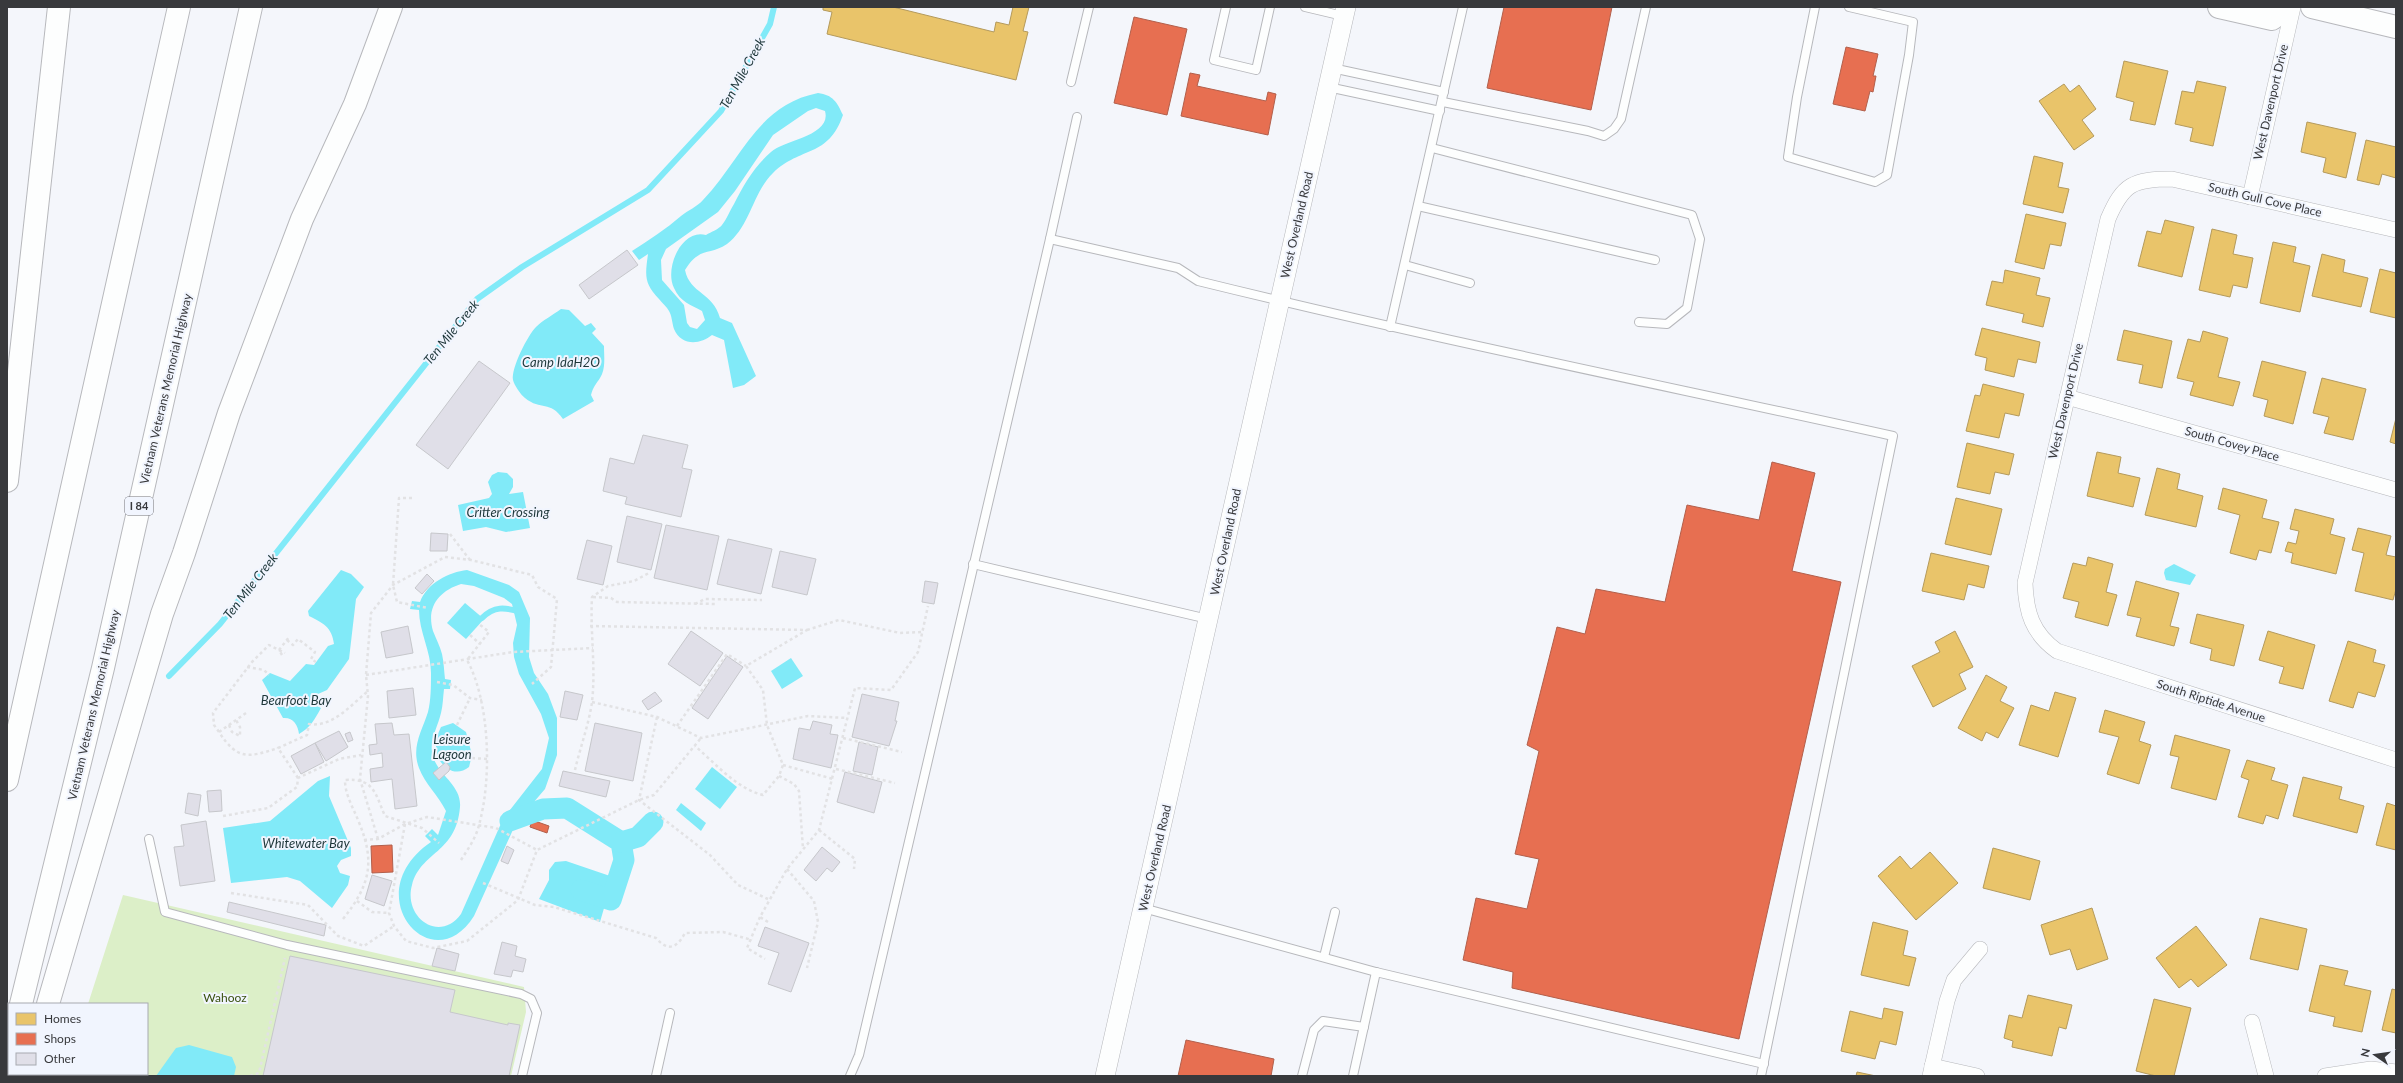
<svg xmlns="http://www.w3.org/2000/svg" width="2403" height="1083" font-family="Lato,sans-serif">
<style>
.green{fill:#dcefc8}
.water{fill:#81eaf8;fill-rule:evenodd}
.homes{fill:#e9c46a;stroke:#b49a5c}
.shops{fill:#e76f51;stroke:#b25f4b}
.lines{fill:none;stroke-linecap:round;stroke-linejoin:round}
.stream{stroke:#81eaf8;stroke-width:6}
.canal{stroke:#81eaf8;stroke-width:21}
.building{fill:#e0dfe8;stroke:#c6c7cb}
.service-casing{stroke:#b7b8bc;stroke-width:10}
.minor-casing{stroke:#b7b8bc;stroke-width:16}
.tertiary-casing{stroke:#b7b8bc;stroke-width:20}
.primary-casing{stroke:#b7b8bc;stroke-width:24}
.motorway-casing{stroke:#b7b8bc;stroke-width:24}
.path{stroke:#e2e2e4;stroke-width:2.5;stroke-dasharray:3 3;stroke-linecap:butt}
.service{stroke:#fdfefe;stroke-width:8}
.minor{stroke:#fdfefe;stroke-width:15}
.tertiary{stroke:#fdfefe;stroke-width:19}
.primary{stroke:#fdfefe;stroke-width:22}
.motorway{stroke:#fdfefe;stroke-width:22}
.labels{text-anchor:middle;stroke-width:4;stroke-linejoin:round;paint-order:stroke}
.shield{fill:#f1f5fe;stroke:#707176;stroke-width:1}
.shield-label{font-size:11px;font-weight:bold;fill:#38393c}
.street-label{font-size:12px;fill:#38393c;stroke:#f1f5fe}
.park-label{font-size:12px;fill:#3a510f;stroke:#f1f5fe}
.water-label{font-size:13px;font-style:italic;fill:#1e373a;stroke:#f1f5fe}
</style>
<rect width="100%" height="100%" fill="#f4f6fb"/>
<!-- green -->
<polygon class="green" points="123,895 524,987 526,1012 511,1076 65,1076 65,1074 147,1074 147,1004 88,1004"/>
<!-- water -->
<g class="water">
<path d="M 818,93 C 833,95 837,102 843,115 C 828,158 801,146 773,173 C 753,192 750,227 727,244 C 709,256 700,246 685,270 C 690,294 713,292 720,318 L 732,323 L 756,376 L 744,385 L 733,388 L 724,340 L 712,335 C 700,345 681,346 674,329 C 672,323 672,316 669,311 C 667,307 662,303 659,299 C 644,283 645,276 648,254 L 639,260 L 632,251 C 649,240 666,229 681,216 C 688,210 697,207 703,200 C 742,159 757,105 818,93 ZM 816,108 L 825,111 C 832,136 784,140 771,152 C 754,167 744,184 734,204 C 730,210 727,219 722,225 C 719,229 711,232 706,235 C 682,228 664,268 674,288 C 680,302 691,305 702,311 L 705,320 L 697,329 L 690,327 L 687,323 L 684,305 L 662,280 L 661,260 L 666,249 L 718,212 L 735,191 L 773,135 L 808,111 Z"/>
<path d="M 561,309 L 569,310 L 585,326 L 591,323 L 596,329 L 592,333 L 604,346 C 604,357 606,369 600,378 C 596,384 593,387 591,395 L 594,401 L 563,419 C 550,400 541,411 525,398 C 521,395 514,385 513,380 C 511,368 528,335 536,327 C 543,320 553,315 561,309 Z"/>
<polygon points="498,472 507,473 513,479 513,487 509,494 523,492 530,528 506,532 486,527 463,531 458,505 489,498 492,494 488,482 492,475"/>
<polygon points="2174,564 2196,575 2190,585 2166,580 2164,573 2165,569"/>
<path d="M 341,570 L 351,574 L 364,587 L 356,599 L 349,659 L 327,690 L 318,694 L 315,699 L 315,705 L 321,708 C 315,719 310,728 299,734 C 298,725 293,717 283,718 L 262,680 L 270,673 L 290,681 L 306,664 L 314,665 L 328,646 L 334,644 C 332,627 323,623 309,616 L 308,611 Z"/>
<path d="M 467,570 L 509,585 L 519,592 L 530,618 L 529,657 L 534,673 L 548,694 L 557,718 L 557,755 L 545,789 L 516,823 L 474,916 C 432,983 355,894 431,842 L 425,836 L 432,829 L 438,835 L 446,811 C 438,795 425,784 419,768 C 411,747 422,731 428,712 C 431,700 431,686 431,673 C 431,651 419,632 419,610 L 410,609 L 412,601 L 420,602 C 427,583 449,572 467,570 ZM 461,584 L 474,586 L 504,598 L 512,604 L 517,625 L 513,643 L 514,657 L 519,674 L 541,714 L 549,738 L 542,769 L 503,819 L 461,914 C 439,944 403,917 412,885 C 421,851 456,854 460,807 C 462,784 435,774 432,752 C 430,739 438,726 441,713 C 443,705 443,697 444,689 L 450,689 L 451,680 L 445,679 C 444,671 444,663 442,654 C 440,646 436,639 433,631 C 426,607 439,591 461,584 Z"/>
<polygon points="465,603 484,619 466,639 447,623"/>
<polygon points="791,658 803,676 782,689 771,671"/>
<path d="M 453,723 L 466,732 L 472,755 L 469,767 C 453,780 435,763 436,745 C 436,739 438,733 441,727 Z"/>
<polygon points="712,767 737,787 720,809 695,789"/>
<polygon points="330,776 329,796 351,848 351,856 341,860 337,866 340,873 350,876 348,885 332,908 300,881 287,877 231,883 223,828 270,821 318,781"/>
<polygon points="681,803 706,823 701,831 676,810"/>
<polygon points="566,861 613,877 600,922 539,899 549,880 549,870 555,862"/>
<polygon points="189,1045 232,1057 236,1067 234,1076 156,1076 176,1048"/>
</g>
<!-- homes -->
<g class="homes">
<polygon points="823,7 893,7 994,32 996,22 1009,25 1013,7 1029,7 1023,31 1028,32 1016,80 827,34 832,12 823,10"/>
<polygon points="2124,61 2168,71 2155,125 2130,120 2134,102 2116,97"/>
<polygon points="2197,81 2226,87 2213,146 2190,141 2193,128 2175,124 2182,91 2194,93"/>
<polygon points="2064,84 2070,92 2079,85 2096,109 2082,120 2094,136 2074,150 2039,101"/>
<polygon points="2307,122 2356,133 2346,178 2323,172 2326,158 2301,152"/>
<polygon points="2366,140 2396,147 2396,178 2382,174 2379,185 2357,180"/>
<polygon points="2034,156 2063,163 2058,187 2069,189 2063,213 2023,204"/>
<polygon points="2026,214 2066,223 2061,246 2050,244 2044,269 2015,262"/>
<polygon points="2165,220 2194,227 2182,277 2138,266 2147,231 2161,234"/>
<polygon points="2212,229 2237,235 2233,254 2253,258 2247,288 2233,285 2230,297 2199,290"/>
<polygon points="2273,242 2296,247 2293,262 2310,266 2300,312 2260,303"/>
<polygon points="2322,254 2345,260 2343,272 2368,278 2361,307 2312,296"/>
<polygon points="2380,269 2396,273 2396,318 2370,312"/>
<polygon points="2005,270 2040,278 2036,295 2050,298 2043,327 2022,322 2024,314 1986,305 1992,281 2003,283"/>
<polygon points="1982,328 2040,342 2036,363 2018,359 2014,377 1985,370 1987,358 1975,355"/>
<polygon points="2124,330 2172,341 2162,388 2139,383 2143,365 2117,360"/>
<polygon points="2203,331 2228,338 2218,377 2240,382 2233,406 2190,395 2194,382 2177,378 2188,339 2200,342"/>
<polygon points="2262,361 2306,372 2293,424 2264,416 2268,400 2253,396"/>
<polygon points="2322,378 2366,389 2353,440 2324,433 2329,417 2313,413"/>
<polygon points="1983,384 2024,394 2019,416 2005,413 1999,438 1966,431 1975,395 1980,396"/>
<polygon points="2396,418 2396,444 2390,442"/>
<polygon points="1967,443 2014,454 2009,475 1995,472 1990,494 1957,487"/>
<polygon points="2097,452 2121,457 2118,473 2140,478 2133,507 2087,496"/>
<polygon points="2157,468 2180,474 2177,489 2203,496 2196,527 2145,515"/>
<polygon points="2223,488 2267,500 2262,518 2279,522 2271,553 2259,550 2256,560 2230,553 2240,515 2218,509"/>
<polygon points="1956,498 2002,509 1991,555 1945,544"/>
<polygon points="2295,509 2334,519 2330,534 2345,538 2336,574 2291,563 2293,553 2285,551 2288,542 2296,544 2299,531 2290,529"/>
<polygon points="2358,528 2391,536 2386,555 2396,557 2396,589 2393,600 2355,591 2364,553 2352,550"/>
<polygon points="1931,553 1989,566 1984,588 1968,584 1964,600 1922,591"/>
<polygon points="2088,557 2113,564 2106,592 2117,595 2108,626 2075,617 2079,602 2063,598 2073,563 2086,566"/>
<polygon points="2136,581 2179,593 2170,626 2179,628 2174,646 2136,636 2141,618 2127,615"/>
<polygon points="2197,614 2244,625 2234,666 2210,660 2212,649 2190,643"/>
<polygon points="1955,631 1973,667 1959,674 1966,689 1933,707 1912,666 1940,652 1935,642"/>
<polygon points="2268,631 2315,645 2303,689 2279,683 2284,667 2259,660"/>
<polygon points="2348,641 2376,650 2373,662 2385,665 2375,697 2358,692 2353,708 2329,701"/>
<polygon points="1986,675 2007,687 2000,701 2014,708 1998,738 1986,732 1982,741 1958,728"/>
<polygon points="2055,692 2076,698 2058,757 2019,745 2031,705 2049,711"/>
<polygon points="2105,710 2145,722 2139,741 2151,745 2139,784 2107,774 2119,737 2099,732"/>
<polygon points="2175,735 2230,750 2216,800 2171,788 2179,757 2170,755"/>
<polygon points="2247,760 2275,768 2271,780 2288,785 2278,819 2266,815 2263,824 2238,817 2249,780 2241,777"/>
<polygon points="2303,777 2342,787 2339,799 2364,806 2357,833 2293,816"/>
<polygon points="2387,803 2396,806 2396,850 2376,845"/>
<polygon points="1993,848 2040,861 2030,900 1983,888"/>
<polygon points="1930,852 1958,883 1916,920 1878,876 1900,856 1911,869"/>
<polygon points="2092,908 2108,959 2077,970 2070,949 2050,955 2041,925"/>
<polygon points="2260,918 2307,929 2298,970 2250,959"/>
<polygon points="1873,922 1908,931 1903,955 1916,958 1909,986 1861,975"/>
<polygon points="2196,926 2227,965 2198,987 2191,979 2179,988 2156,958"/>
<polygon points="2320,965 2348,971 2344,985 2371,991 2362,1032 2333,1026 2335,1017 2309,1011"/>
<polygon points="2392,989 2396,990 2396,1033 2382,1030"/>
<polygon points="2028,995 2072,1005 2066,1029 2059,1027 2052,1056 2012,1047 2013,1041 2004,1038 2009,1015 2022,1018"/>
<polygon points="2154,999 2191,1008 2174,1076 2156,1076 2136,1071"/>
<polygon points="1884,1008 1903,1012 1896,1045 1880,1041 1875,1059 1841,1051 1850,1011 1882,1019"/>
<polygon points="1857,1072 1876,1076 1856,1076"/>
</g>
<!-- shops -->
<g class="shops">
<polygon points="1504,7 1612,7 1591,110 1487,88"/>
<polygon points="1134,17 1187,29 1167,115 1114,103"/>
<polygon points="1846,47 1878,54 1873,76 1876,76 1873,92 1870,91 1865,111 1833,104"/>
<polygon points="1190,73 1200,75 1197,86 1266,101 1268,92 1276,94 1268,135 1181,116"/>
<polygon points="1772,462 1815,473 1792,571 1841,582 1739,1039 1512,988 1513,972 1463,960 1476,898 1527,909 1539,859 1515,854 1539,751 1527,745 1557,627 1585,634 1596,589 1665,602 1687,505 1759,520"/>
<polygon points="532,820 549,826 547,833 530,827"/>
<polygon points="392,845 393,872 372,873 371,846"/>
<polygon points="1186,1040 1274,1059 1271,1076 1178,1076"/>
</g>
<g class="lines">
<!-- stream -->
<g class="stream">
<path d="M 482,618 C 494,606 505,607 520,612"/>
<polyline points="169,676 220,624 477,299 522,267 648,190 721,111 770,24 774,7"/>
</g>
<!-- canal -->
<g class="canal">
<polyline points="510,821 543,809 567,808 621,842 624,860 611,900 581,890"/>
<polyline points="621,842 638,837 653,822"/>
</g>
</g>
<!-- building -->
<g class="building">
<polygon points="627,250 638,265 589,299 579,285"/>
<polygon points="479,361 510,383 448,469 416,445"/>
<polygon points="643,435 688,445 682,468 692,470 681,517 625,504 627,497 603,491 610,458 634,464"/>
<polygon points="627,516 662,524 651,570 617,562"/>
<polygon points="666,525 719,536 707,590 654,578"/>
<polygon points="431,533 448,534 447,551 430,551"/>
<polygon points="728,539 772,549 761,594 717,584"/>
<polygon points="587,540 612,546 603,585 577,579"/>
<polygon points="780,551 816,559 807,595 772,587"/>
<polygon points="427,574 434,581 422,594 415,588"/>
<polygon points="925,581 938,583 934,604 922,602"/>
<polygon points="408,626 413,653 386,658 381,632"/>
<polygon points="691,631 723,653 700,686 668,664"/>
<polygon points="727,656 743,667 708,719 692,708"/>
<polygon points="413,688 416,715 389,718 387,691"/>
<polygon points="565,691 583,695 577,720 560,717"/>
<polygon points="655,692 662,701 648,710 642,701"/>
<polygon points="862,694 899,702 895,721 897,721 889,746 852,737"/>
<polygon points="813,721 832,725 830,734 838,735 831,768 793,759 799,728 810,730"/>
<polygon points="392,723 394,735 409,734 417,806 395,809 392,779 371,782 370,769 383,767 382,753 370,755 369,745 377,744 375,724"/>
<polygon points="595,723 642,733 633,781 585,771"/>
<polygon points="339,731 348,747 326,761 315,743"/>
<polygon points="350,732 353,740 348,742 345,734"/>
<polygon points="859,742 878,747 872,775 853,771"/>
<polygon points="315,743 324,762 301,774 291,756"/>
<polygon points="446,762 450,767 449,771 439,780 433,773"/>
<polygon points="563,771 610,781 606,797 559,786"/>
<polygon points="845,772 882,782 874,813 837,802"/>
<polygon points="221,790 222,811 209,812 207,791"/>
<polygon points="188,793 201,795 198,816 185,813"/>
<polygon points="206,821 215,881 180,886 174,847 184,846 181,825"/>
<polygon points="507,846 514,850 508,864 501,861"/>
<polygon points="822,847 840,862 832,872 827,868 816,881 804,870"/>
<polygon points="372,875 392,881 384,906 365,899"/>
<polygon points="229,902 326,925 324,936 227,912"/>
<polygon points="765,927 809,943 791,992 768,984 779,953 758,946"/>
<polygon points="502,942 517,946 515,956 526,959 523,972 513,970 511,977 494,974"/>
<polygon points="437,948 459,954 455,971 432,966"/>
<polygon points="290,956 455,990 450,1012 508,1025 508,1023 520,1025 509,1076 263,1076"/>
</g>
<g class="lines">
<defs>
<g id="service">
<polyline points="1226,7 1214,60 1256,70 1270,7"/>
<polyline points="1305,7 1343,16"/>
<polyline points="1815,7 1797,97 1788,157 1875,182 1887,175 1909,55 1913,22 1849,7"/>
<polyline points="1332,68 1444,92"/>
<polyline points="1071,82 1089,7"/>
<polyline points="1328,87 1440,111"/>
<polyline points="1443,102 1588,131 1604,136 1614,129 1621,119 1646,7"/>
<polyline points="1432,148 1692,215 1700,239 1687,308 1667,324 1639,322"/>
<polyline points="1418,206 1655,260"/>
<path d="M 1050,239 L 1178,268 L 1198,281 C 1429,338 1662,385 1893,436 L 1761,1076"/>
<polyline points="1405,265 1470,283"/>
<polyline points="1390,327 1463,7"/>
<polyline points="973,564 1208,619"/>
<polyline points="149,839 165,912 287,945 521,994 531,999 537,1013 522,1076"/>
<polyline points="1143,908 1376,972 1764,1064"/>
<polyline points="1324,957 1335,912"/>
<polyline points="656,1076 670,1013"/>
<polyline points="850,1076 859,1055 1050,239 1077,117"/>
<polyline points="1302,1076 1314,1030 1323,1021 1364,1027"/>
<polyline points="1353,1076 1376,972"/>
</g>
<g id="minor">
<polyline points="2250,197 2293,7"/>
<path d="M 2396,230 L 2172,179 C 2133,179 2123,184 2108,219 L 2025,583 C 2026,612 2032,633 2057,651 L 2396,760"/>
<polyline points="2067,397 2396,490"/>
<polyline points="2252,1022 2266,1076"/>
<polyline points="1932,1066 1977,1076"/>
<polyline points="1930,1076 1947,1001 1954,980 1980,949"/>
<polyline points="2325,1076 2371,1069 2396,1072"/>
</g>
<polyline id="tertiary" points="1105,1076 1346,7"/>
<g id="primary">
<polyline points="2219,7 2272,19 2288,7"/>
<polyline points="2312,7 2396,27"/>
</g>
<g id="motorway">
<polyline points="7,481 59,7"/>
<polyline points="7,780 179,7"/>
<polyline points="21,1004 103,668 251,7"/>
<polyline points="48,1004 162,614 184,553 229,413 302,219 355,104 391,7"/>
<polyline points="7,1063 9,1055"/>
<polyline points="26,1076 27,1074"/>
</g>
</defs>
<!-- service casing -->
<use href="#service" class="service-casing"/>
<!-- minor casing -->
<use href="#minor" class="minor-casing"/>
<!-- tertiary casing -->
<use href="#tertiary" class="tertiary-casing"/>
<!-- primary casing -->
<use href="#primary" class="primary-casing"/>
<!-- motorway casing -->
<use href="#motorway" class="motorway-casing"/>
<!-- path -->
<g class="path">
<polyline points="412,498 399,498 393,585 397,602 428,608"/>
<polyline points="450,534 470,560"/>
<polyline points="593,597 611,598 617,602 715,604"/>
<polyline points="695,604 705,599 762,600"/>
<path d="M 590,626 L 807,630 L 746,666 L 763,690 L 767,725 L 783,765 L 779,776 L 763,795 C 737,789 715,763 695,746"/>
<polyline points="807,630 839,620 900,633 922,632"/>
<polyline points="470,635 480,644"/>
<polyline points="287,640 293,645 298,639 315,652 311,659 316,662"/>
<polyline points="282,655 279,650 285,653"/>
<polyline points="247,667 264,670 269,675"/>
<polyline points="366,675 513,652 593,648"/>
<polyline points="437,682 453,685 470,698 482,700"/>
<polyline points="592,702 657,717 701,738 808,716 847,718"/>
<path d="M 246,713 L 219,732 C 237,760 248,758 278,748"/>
<polyline points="657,717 639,800 710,855 738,885 768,899"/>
<polyline points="229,725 232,732 240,736 240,727 236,720"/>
<polyline points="457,725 470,698"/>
<polyline points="677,726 727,654 746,666"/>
<polyline points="219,732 214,725 213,713 252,662 269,645 279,650 290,636"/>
<polyline points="843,738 902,752"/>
<polyline points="472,758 487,759"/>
<polyline points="783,765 833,779"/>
<polyline points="836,769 895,783"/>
<path d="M 575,770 C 580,748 589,724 592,702 C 596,667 590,632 592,597 L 608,586 L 634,581 L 649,573"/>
<polyline points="779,776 794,784 799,791 803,849"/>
<path d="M 298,778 L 278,748 L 307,735 L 309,724 C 332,728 351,705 368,691"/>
<polyline points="223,816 268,808 297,787 298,778 339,759 361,755"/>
<polyline points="405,824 389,913 394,926 406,941 433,948 467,941 518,900 537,850 639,800 654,795 701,738"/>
<polyline points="819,830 855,859 854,869"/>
<polyline points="378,839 360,779 368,696 366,675 371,613 393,585 445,557 471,560 532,575 538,587 557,599 551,667 532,684"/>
<polyline points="364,840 378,839 405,824 427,817 496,828 537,850"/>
<path d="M 461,860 C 468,849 476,838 479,825 C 492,779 490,702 467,660 L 489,632 L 479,624"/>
<polyline points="787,869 814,901 818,922 807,968"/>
<path d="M 483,883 L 535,905 L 554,907 L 656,938 C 668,952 677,948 685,933 L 723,932 L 752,940"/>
<polyline points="231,893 308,905 338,936 364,946 394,926"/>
<polyline points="357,901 372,912 389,913"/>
<polyline points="760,917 747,948 765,959"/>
<path d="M 343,919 C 370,885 376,862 358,820 C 353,807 345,795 345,780 C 374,778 375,793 385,816 L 422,828 L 439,843"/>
<polyline points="768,922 760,917 787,869 819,830 855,688 891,690 918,652 928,606"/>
<polyline points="250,1076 259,1073 285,958"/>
</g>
<!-- service -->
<use href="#service" class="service"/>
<!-- minor -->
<use href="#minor" class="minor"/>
<!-- tertiary -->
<use href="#tertiary" class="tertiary"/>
<!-- primary -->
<use href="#primary" class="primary"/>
<!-- motorway -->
<use href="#motorway" class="motorway"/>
</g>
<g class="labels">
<!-- shield labels -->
<rect class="shield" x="125" y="497" width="28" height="18" rx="3"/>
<g class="shield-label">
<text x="139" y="510">I 84</text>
</g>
<!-- street labels -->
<g class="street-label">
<text transform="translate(2271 102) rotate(-77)" y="4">West Davenport Drive</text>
<text transform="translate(2265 200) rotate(13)" y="4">South Gull Cove Place</text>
<text transform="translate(1297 225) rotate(-77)" y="4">West Overland Road</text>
<text transform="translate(166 389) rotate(-77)" y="4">Vietnam Veterans Memorial Highway</text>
<text transform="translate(2066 401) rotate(-77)" y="4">West Davenport Drive</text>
<text transform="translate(2232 444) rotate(16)" y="4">South Covey Place</text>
<text transform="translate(1226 542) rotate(-78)" y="4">West Overland Road</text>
<text transform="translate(2211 701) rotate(18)" y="4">South Riptide Avenue</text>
<text transform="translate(94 705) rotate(-77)" y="4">Vietnam Veterans Memorial Highway</text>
<text transform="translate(1155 858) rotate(-77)" y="4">West Overland Road</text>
</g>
<!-- park labels -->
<g class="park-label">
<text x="225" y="1002">Wahooz</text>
</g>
<!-- water labels -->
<g class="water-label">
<text transform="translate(742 73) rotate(-61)" y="5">Ten Mile Creek</text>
<text transform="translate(451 332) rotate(-51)" y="5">Ten Mile Creek</text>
<text x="561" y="367">Camp IdaH2O</text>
<text x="508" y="517">Critter Crossing</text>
<text transform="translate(250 586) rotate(-52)" y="5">Ten Mile Creek</text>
<text x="296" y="705">Bearfoot Bay</text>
<text x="452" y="744">Leisure<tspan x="452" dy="15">Lagoon</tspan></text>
<text x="306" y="848">Whitewater Bay</text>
</g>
</g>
<!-- border -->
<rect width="2403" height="1083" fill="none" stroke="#38393c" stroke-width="16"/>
<!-- legend -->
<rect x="8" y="1003" width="140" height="72" fill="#f1f5fe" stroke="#a7aab0"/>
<rect x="16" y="1013" width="20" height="12" fill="#e9c46a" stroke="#a7aab0"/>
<text x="44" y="1023" font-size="12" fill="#38393c">Homes</text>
<rect x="16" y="1033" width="20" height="12" fill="#e76f51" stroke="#a7aab0"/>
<text x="44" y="1043" font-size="12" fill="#38393c">Shops</text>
<rect x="16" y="1053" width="20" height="12" fill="#e0dfe8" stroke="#a7aab0"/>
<text x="44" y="1063" font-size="12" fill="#38393c">Other</text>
<!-- north arrow -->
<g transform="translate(2375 1055) rotate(283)" stroke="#f1f5fe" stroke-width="3" paint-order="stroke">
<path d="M0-3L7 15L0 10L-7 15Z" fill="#38393c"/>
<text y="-6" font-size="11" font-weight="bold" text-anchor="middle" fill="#38393c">N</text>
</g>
</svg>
